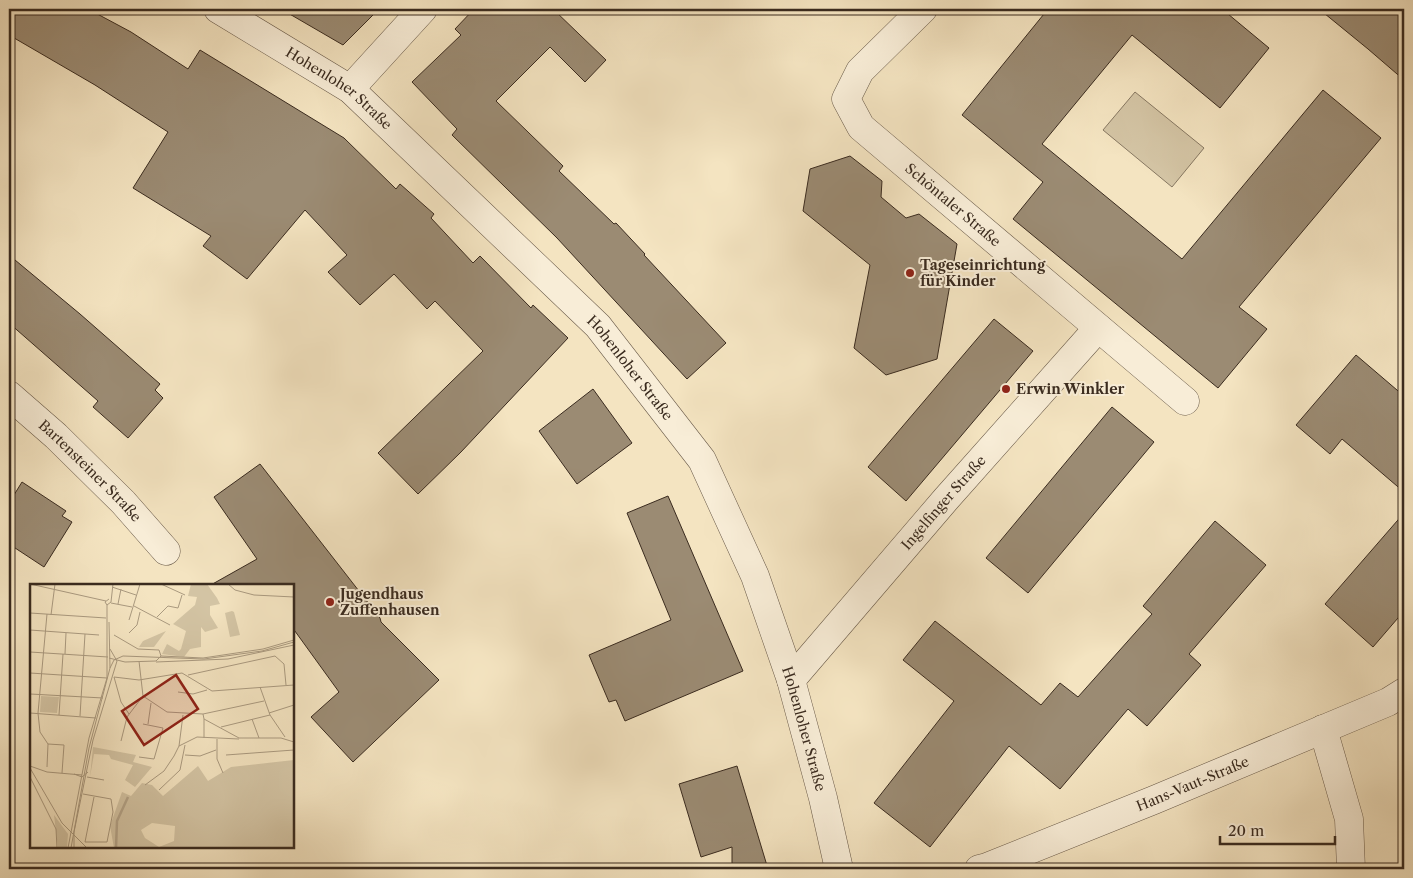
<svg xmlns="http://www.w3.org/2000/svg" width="1413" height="878" font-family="'Libre Caslon Text',serif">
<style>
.green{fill:#d4c5a5;stroke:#877862}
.building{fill:#9b8b73;stroke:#3a2b1f}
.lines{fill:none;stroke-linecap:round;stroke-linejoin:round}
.minor-casing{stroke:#685948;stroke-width:29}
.minor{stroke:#f8edd7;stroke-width:28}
.poi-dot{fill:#8f2418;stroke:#f8edd7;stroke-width:2}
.labels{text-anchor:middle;stroke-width:4;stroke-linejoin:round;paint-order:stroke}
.street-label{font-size:14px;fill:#3a2b1f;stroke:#f8edd7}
.poi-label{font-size:14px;font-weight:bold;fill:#3a2b1f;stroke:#f8edd7;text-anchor:start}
.inset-river{fill:none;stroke:#b5a58a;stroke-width:2.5}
.inset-road{fill:none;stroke:#aa9a80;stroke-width:1}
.view{fill:#8f2418;fill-opacity:0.15;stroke:#8f2418;stroke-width:2.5}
.inset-edge{fill:none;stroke:#3a2b1f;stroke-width:2.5}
</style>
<rect width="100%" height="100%" fill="#f4e4c1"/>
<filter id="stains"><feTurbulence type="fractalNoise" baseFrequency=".004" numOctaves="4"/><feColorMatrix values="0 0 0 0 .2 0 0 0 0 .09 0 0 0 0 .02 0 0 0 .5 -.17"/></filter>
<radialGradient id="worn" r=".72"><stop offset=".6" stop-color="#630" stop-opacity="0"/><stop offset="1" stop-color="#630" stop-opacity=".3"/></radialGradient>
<!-- green -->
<polygon class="green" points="1135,92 1204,148 1172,187 1103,130"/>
<!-- building -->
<g class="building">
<polygon points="9,9 88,9 131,32 188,69 200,50 344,138 396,189 400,184 434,214 431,218 473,263 480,256 531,308 533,305 568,338 461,452 418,494 378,453 483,351 435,301 427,309 394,274 360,305 328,272 347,255 305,210 247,279 203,246 211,236 133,188 168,132 95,85 9,35"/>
<polygon points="281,9 379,9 343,45"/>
<polygon points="474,9 553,9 606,60 585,82 550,47 496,101 563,166 559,171 614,224 616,223 645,254 644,255 726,343 687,379 557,238 452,135 457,129 412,82 461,35 455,29"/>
<polygon points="1048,9 1222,9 1269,48 1220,108 1132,35 1042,144 1182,259 1323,90 1381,138 1239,307 1267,329 1218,388 1013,219 1043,182 962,115"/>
<polygon points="1319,9 1404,9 1404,80 1368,49"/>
<polygon points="850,156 882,181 881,197 906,218 919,214 957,244 937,359 886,375 854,348 870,265 803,211 810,169"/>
<polygon points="9,255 80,314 160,384 155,390 163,398 128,438 93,407 98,401 9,323"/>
<polygon points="994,319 1033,351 906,501 868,467"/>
<polygon points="1356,355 1404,396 1404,492 1342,439 1330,454 1296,425"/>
<polygon points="593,389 632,443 577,484 539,431"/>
<polygon points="1112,407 1154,442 1028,593 986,558"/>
<polygon points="260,464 380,618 381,622 439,680 353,762 311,717 339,692 292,627 292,586 209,586 257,559 214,497"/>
<polygon points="22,482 66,511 62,516 72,522 44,567 9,544 9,503"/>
<polygon points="668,496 743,671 625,721 616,700 609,702 589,655 671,620 627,513"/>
<polygon points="1404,513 1404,611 1373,647 1325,604"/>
<polygon points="1215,521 1266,565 1189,654 1201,665 1147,726 1128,709 1060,789 1009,746 930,847 874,803 954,701 903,660 935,621 1041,705 1060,683 1078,697 1152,614 1143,606"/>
<polygon points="737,766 740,776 768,869 732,869 732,847 701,857 679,784"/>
</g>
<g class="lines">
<defs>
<g id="minor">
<path id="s1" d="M 218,9 L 350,89 L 598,326 L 702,460 L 755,576 L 791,680 L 823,798 L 839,869"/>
<path id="s2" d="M 923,9 L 860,71 L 846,99 L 861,127 L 1185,401"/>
<polyline points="350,89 423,9"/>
<path id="s3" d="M 9,395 L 56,436 L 123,502 L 166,551"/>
<path id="s4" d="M 791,680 L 946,499 L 1098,328"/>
<polyline points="1323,729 1349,819 1351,869"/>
<path id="s5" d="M 979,869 L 987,867 L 1154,800 L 1388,702 L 1404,692"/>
</g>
</defs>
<!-- minor casing -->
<use href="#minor" class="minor-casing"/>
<!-- minor -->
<use href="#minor" class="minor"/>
</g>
<!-- markers -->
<g class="poi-dot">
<circle cx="910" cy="273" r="5"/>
<circle cx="1006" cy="389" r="5"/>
<circle cx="330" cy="602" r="5"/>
</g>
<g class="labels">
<!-- street labels -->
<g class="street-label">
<text dy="5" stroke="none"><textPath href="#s1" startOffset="145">Hohenloher Straße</textPath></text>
<text dy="5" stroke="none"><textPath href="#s2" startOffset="272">Schöntaler Straße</textPath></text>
<text dy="5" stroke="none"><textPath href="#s1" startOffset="550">Hohenloher Straße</textPath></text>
<text dy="5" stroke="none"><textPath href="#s3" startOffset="111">Bartensteiner Straße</textPath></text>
<text dy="5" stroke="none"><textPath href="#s4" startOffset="234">Ingelfinger Straße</textPath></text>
<text dy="5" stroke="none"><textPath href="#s1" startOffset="955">Hohenloher Straße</textPath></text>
<text dy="5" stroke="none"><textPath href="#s5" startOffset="230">Hans-Vaut-Straße</textPath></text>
</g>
<!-- poi labels -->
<g class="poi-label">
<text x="920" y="270">Tageseinrichtung<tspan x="920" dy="16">für Kinder</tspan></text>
<text x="1016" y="394">Erwin Winkler</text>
<text x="340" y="599">Jugendhaus<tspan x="340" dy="16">Zuffenhausen</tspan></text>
</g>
</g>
<!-- overview -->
<g transform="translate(30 584)">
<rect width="264" height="264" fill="#f4e4c1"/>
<path d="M 161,0 L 177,0 L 187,14 L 190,20 L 180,22 L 180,31 L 188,44 L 175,48 L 171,43 L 171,63 L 160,65 L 154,73 L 132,70 L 137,60 L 149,67 L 151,65 L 156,47 L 143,40 L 165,21 L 167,13 L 158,12 ZM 202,27 L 204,28 L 210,51 L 200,53 L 195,29 ZM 136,47 L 124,63 L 109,63 L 113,57 ZM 11,112 L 29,113 L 27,129 L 10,128 ZM 63,163 L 106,171 L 103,178 L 122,183 L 105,203 L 95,196 L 103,181 L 81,175 L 79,171 L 64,170 L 60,193 ZM 264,176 L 264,264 L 84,264 L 80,242 L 92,208 L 101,212 L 112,199 L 122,201 L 133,212 L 168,182 L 178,197 L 201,183 ZM 122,239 L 145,242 L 144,257 L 129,263 L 115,254 L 111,246 ZM 24,231 L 38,250 L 37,264 L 28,264 Z" fill="#d4c5a5" fill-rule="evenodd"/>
<path class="inset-river" d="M 86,264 L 87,237 L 98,213"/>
<path class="inset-road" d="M 0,0 L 76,17M 131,0 L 155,11M 198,0 L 205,6 L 224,11 L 264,13M 82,3 L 106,11M 79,15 L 75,18 L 77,21 L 81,18 L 83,0M 81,19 L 102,23M 88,20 L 91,5M 104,22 L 140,41M 0,29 L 76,34M 17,30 L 8,129 L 10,148 L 18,160 L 17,183M 21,31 L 25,0M 127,33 L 138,22 L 148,24 L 152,11M 99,36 L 110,0M 0,46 L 69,51M 99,49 L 107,41 L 110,28M 84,51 L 108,65 L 129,66 L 131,72M 0,68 L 78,73M 35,70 L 36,49M 79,74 L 95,78 L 126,77 L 131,72 L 173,74 L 233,65 L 264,56M 109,77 L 113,112 L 137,128 L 173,130 L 234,117M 126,78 L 198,75 L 264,61M 80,84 L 84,76 L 93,72 L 174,75 L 232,67 L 264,58M 0,89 L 77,94M 158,91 L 245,72 L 254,80 L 256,101M 230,103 L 240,131 L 255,153M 148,108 L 163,110 L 177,106M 0,110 L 73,114M 0,129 L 66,134M 239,129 L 264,121M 99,130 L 91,118 L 84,93 L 109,96 L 152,89 L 182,107 L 264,101M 173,130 L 174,135 L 209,154 L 251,154 L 264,158M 29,131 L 33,70M 50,132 L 55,50M 222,135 L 229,154M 118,140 L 121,119M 191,143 L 240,131M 174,154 L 174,135M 187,155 L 187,175 L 193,189M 91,157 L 97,133 L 113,112M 18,160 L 34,161 L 32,189M 149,162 L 167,153 L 209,155M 155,171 L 170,172 L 186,166M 196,171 L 264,166M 109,173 L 124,175 L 133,144 L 113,140M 0,182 L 17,188 L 52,191M 0,184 L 32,239 L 57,264M 44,190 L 52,193 L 58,188M 0,193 L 26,245 L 27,264M 57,193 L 74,196M 115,201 L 134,187 L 144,172 L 149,162 L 153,131M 129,206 L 150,186 L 155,161M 53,210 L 81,215 L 83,228 L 77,258 L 55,258 L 64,213M 38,264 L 59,154 L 77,94 L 77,21M 41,264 L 59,164 L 80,84 L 79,38M 44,264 L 44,248 L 63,156 L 87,77 L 80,65"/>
<path class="view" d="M 146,91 L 168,125 L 114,161 L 92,127 Z"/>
<rect width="264" height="264" class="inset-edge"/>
</g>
<!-- margin -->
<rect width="1413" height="878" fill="none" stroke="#f4e4c1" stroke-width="30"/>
<rect x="10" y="10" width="1393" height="858" fill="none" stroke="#3a2b1f" stroke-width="2.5"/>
<rect x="15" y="15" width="1383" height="848" fill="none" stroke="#3a2b1f"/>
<!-- scale -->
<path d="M1220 836v8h115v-8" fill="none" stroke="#3a2b1f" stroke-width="2.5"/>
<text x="1228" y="836" font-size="15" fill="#3a2b1f" stroke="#f8edd7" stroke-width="4" paint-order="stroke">20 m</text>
<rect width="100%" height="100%" filter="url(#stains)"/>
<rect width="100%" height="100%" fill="url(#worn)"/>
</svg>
